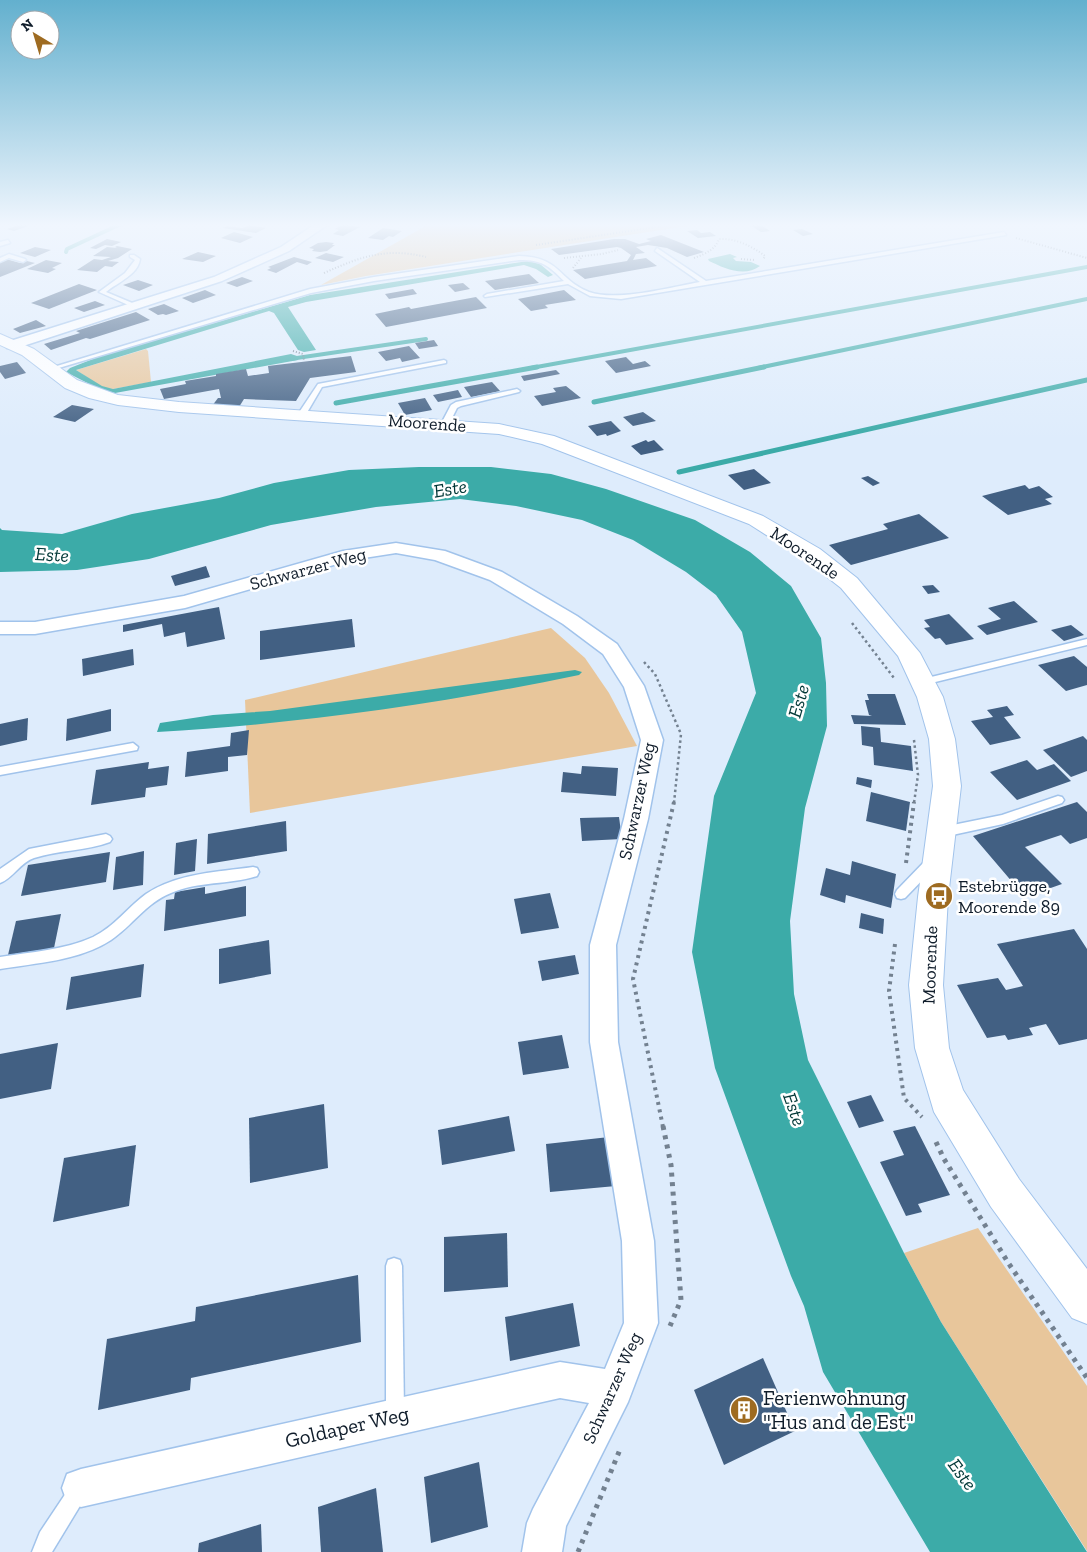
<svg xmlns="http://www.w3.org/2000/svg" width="1087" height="1552" font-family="'Zilla Slab',serif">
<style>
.green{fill:#e8c69b}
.water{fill:#3caba8}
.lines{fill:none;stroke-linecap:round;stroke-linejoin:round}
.stream-far1{stroke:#3caba8;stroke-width:4}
.stream{stroke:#3caba8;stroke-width:5}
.building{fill:#426083}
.service-casing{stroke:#a1c3eb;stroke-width:3}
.minor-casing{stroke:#a1c3eb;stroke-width:3}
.tertiary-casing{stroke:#a1c3eb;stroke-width:2}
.path-far3{stroke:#738190;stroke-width:2;stroke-dasharray:1 2;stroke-linecap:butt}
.path-far2{stroke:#738190;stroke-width:2.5;stroke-dasharray:2.5 3;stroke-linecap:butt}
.path-far1{stroke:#738190;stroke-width:4;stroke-dasharray:3 4.5;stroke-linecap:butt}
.path{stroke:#738190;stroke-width:5;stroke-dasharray:4 5.5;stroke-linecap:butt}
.service{fill:#fff;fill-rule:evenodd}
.minor{fill:#fff;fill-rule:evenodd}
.tertiary{fill:#fff;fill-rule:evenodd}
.labels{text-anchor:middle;stroke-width:5;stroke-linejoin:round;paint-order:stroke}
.street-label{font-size:18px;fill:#101d2b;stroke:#fff}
.poi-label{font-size:18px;fill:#101d2b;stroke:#fff;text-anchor:start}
.water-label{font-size:19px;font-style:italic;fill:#013736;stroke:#fff}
.near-poi-label{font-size:21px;fill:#101d2b;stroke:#fff;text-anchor:start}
.near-street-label{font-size:21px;fill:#101d2b;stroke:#fff}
</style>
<rect width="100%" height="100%" fill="#deecfc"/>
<!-- green -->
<g class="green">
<polygon points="431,223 706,223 366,276 321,285"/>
<polygon points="146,349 148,351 151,382 113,389 103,388 76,370"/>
<polygon points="551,628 585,658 609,693 637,746 250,813 245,700"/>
<polygon points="978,1228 1087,1386 1087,1551 941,1322 904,1253"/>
</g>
<!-- water -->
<g class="water">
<path d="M 730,254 L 737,257 L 733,258 L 736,261 L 751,262 L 760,266 C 744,278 724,268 709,261 L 708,259 Z"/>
<polygon points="528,261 540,264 553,275 548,277 536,269 524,265 306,302 288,307 316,350 304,352 298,350 274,313 269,311 76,370 102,386 113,389 291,354 297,356 298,360 115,393 101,390 66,372 70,368 98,357 310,295"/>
<polygon points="419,467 491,467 551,474 606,489 695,520 750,552 791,586 821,638 826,683 827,726 805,808 790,921 794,994 808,1060 904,1253 941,1322 1087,1552 930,1552 823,1372 804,1306 791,1276 715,1068 692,952 714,796 756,693 742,632 716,595 686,572 633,540 582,520 516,506 460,499 376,507 271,525 149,559 77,570 0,572 0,528 2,530 62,534 132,514 219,498 274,483 349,470"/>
<path d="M 575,670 L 582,672 L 579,675 C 440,704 298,724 157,732 L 160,723 L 213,715 L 270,711 Z"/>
</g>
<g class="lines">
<!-- stream-far1 -->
<g class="stream-far1">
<polyline points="66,252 67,249 123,223"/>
<polyline points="290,359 426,339"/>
<polyline points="531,368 1087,267"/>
<polyline points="758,368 1087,299"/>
</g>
<!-- stream -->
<g class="stream">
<polyline points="594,402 764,367"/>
<polyline points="336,403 537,367"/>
<polyline points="679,472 1087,380"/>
</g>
</g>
<!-- building -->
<g class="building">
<polygon points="24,223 34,224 14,231 7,229"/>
<polygon points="747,223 758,223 770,231 761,232"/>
<polygon points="343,224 360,227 343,236 333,234 339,230 335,229"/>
<polygon points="250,225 266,228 256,233 223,228 227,226 242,228"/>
<polygon points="383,228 402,231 393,237 389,236 383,240 368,238"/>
<polygon points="802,229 813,234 803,236 793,230"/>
<polygon points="697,230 701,233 710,232 716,236 698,238 687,231"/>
<polygon points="234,232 253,237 240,243 221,238"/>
<polygon points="661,235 704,252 687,257 667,248 648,245 636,247 645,253 636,254 633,260 646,258 657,266 585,279 573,270 627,261 631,255 621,248 617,247 559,255 551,249 614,239 625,239 639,244 651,241 646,239"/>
<polygon points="107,239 121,242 112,246 105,245 96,249 90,248"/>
<polygon points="326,242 334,243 332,245 335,245 327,251 320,252 312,251 314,249 309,248 318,243"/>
<polygon points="117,246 132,249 118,258 108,261 119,262 112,267 105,266 97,272 77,270 94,259 102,260 111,257 93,256 107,247 117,248 115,247"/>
<polygon points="35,247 51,250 35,257 20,253"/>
<polygon points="198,252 216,256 203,262 182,259"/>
<polygon points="326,253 344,257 333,262 315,258"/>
<polygon points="294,257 312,262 307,265 297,262 276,273 267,270 271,268 268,267"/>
<polygon points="6,259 20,263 27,261 35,263 0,277 0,261"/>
<polygon points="46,260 62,263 52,268 56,269 48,273 27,269"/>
<polygon points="529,274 539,283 495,290 485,281"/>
<polygon points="242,277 253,281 237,287 226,283"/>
<polygon points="138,280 153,285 139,291 123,285"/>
<polygon points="463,283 470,289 455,292 448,285"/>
<polygon points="79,284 97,290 49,309 31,303"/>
<polygon points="413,289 417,294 389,299 385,294"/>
<polygon points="205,290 216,295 193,303 182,298"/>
<polygon points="564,290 576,300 545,305 548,308 531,311 518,299"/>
<polygon points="476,297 487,308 386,327 375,314 409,307 411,309"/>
<polygon points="95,301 105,305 84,312 74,308"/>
<polygon points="164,304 179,311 166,315 163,314 158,315 148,309"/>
<polygon points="136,312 150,320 90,339 86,338 51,350 44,344 80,333 76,331"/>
<polygon points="36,320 46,326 20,333 13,329"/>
<polygon points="434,340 438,346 419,349 415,343"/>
<polygon points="409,346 420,358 402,362 400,358 386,361 378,352"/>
<polygon points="351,356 356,372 310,378 296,401 244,399 239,407 212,406 218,398 221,398 219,389 164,399 160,389 186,384 185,381 216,376 216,374 246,369 248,376 269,373 268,366"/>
<polygon points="626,357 633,364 645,361 651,366 616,373 605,361"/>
<polygon points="17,362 26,373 5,379 0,372 0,366"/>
<polygon points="556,370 560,374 524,381 521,376"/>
<polygon points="492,382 500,391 471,397 464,387"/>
<polygon points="566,386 581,398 542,406 534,396 556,392 553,388"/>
<polygon points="458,390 462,397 438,402 433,395"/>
<polygon points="425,398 432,410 405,415 398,403"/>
<polygon points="72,405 94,409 75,422 53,417"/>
<polygon points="643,412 656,421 633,426 623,417"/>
<polygon points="611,421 621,431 607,436 606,434 597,436 588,426"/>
<polygon points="646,440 648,442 654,440 664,450 641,455 631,446"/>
<polygon points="754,469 771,483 744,490 728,475"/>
<polygon points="868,476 880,483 873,486 861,478"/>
<polygon points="1025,485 1029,489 1039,486 1053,497 1045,499 1052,504 1008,515 982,496"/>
<polygon points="919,514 949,538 851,565 829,545 888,529 883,524"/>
<polygon points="206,566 210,577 175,586 171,576"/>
<polygon points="933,585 940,592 928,594 922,586"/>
<polygon points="1014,601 1038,622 987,635 977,626 1001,619 988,608"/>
<polygon points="219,607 225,639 187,647 185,632 164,637 162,624 123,632 123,625"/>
<polygon points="949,614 974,639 946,645 940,638 935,639 924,628 930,627 924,620"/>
<polygon points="352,619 355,647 260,660 260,631"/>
<polygon points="1071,625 1084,635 1064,641 1051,630"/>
<polygon points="133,649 134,665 83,676 82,659"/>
<polygon points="1074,656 1087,667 1087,685 1066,691 1038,665"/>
<polygon points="867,694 895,694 906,725 854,724 851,715 872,716 869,715 865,700 869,700"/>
<polygon points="1007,706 1014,715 1004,717 1021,738 990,745 971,721 993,717 987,710"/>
<polygon points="111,709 111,731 66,741 67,719"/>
<polygon points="28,718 27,740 0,746 0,724"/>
<polygon points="861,726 880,728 881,742 911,746 913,771 874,765 873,747 862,745"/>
<polygon points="249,730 247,755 228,757 228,771 185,777 187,752 230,746 231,733"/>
<polygon points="1083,736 1087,740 1087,771 1071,777 1043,750"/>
<polygon points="1027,760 1037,770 1054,764 1071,781 1017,800 990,772"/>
<polygon points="149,762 148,769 169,766 167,785 146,788 145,797 91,805 96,770"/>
<polygon points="582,766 618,768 616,796 561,792 563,772 581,774"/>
<polygon points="857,777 872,780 871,788 856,784"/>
<polygon points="871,792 910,802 906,831 866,821"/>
<polygon points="1077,802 1087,812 1087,838 1070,844 1061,835 1025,847 1062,884 1025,897 973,836"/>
<polygon points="619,817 622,839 582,841 580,818"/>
<polygon points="286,821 287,851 207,864 208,834"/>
<polygon points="197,839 195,871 174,875 176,843"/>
<polygon points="144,851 143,885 113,890 116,857"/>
<polygon points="110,852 106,882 21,896 28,865"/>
<polygon points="852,861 896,874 891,908 846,895 845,903 820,895 826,868 850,875"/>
<polygon points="246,886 246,916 164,931 166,900 174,899 175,892 205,887 205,894"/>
<polygon points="550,893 559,928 521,934 514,899"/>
<polygon points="861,913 884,919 883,934 859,928"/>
<polygon points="61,914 54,948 8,955 16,921"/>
<polygon points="1074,929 1087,949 1087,1039 1059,1045 1046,1024 1029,1028 1033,1035 1008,1040 1005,1035 987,1038 957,985 998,978 1006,990 1023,986 997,944"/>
<polygon points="269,940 271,974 219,984 219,949"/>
<polygon points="575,955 579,974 542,981 538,961"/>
<polygon points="144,964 141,997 66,1010 71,977"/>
<polygon points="562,1035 569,1068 523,1075 518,1042"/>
<polygon points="58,1043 51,1089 0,1099 0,1054"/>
<polygon points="871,1095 884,1121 859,1128 847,1102"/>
<polygon points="324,1104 328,1168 250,1183 249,1118"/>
<polygon points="509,1116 515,1151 442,1165 438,1130"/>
<polygon points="915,1126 950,1195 918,1204 922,1212 906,1216 880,1162 904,1155 893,1131"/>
<polygon points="609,1137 616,1186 550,1192 546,1144"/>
<polygon points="136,1145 129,1206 53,1222 64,1158"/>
<polygon points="507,1233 508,1287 444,1292 444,1237"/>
<polygon points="358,1275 361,1342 191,1378 190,1390 98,1410 107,1339 195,1321 196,1307"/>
<polygon points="573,1303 580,1346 510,1361 505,1317"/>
<polygon points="763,1358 795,1431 724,1465 694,1390"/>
<polygon points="479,1462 488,1527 431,1543 424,1477"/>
<polygon points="376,1488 383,1552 321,1552 318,1507"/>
<polygon points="261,1524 262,1552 198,1552 199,1543"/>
</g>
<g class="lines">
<defs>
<g id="service">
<path d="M 1004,232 L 1006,235 L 621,299 L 590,296 L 568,284 L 485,297 L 484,296 L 487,294 L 564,281 C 548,265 542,260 519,260 L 374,281 L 311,293 L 52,370 L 47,369 L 310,289 L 374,277 L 519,256 C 561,257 557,279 589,292 C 617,302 671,287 700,282 L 655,251 L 657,248 L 706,281 Z"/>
<polygon points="8,240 10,243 0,246 0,242"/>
<polygon points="9,254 25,259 26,260 23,262 9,258 0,262 0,258"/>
<path d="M 130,255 L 134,255 L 140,259 C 138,275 118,282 106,292 L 137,305 L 137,307 L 135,308 L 99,292 L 125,273 L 135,260 L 130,257 Z"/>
<polygon points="444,360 446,361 446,363 322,387 305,416 298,414 318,384"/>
<polygon points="517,389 520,391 519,392 461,406 457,408 448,426 441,424 451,405 456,402"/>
<polygon points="1087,639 1087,645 923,685 918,682 923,679"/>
<polygon points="133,743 138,747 137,750 0,775 0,767"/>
<polygon points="1058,796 1062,797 1064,800 1062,803 1003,824 943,837 939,835 937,832 939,829 943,827 1002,815"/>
<path d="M 106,834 L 110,836 L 112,839 L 110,842 C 86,851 58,850 34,858 C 21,862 12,879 0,883 L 0,869 L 29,849 Z"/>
<polygon points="931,858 935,859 937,863 935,867 905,898 901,899 897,898 895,894 897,890 927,859"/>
<path d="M 253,867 L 257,868 L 259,872 L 257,876 C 230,885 199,881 171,893 C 146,903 132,926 111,940 C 79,961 36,963 0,969 L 0,957 C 31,952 64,950 93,937 C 114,927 128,907 146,894 C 177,873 218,872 253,867 Z"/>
<polygon points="394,1258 400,1260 402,1266 404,1412 401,1418 395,1421 389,1418 386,1412 386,1266 388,1260"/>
<polygon points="79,1481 86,1484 89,1491 52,1552 32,1552 40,1532 72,1484"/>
</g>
<g id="minor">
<polygon points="317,223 330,223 289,251 222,281 17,348 7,348 6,345 7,342 214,277 281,247"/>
<polygon points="396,543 445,551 502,572 577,616 617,644 644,686 663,740 648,819 616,945 618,1042 654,1241 658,1323 628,1402 566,1526 562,1552 522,1552 527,1523 533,1509 589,1403 560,1398 81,1507 67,1502 62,1488 67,1474 81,1469 560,1362 605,1369 624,1323 622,1241 590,1042 590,945 624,819 641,740 624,687 603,654 563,624 490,580 435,560 396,553 351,560 185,608 35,634 0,634 0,622 35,622 184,596 343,551"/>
</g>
<polygon id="tertiary" points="0,334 34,349 77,380 118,395 179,402 499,424 554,436 763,516 820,549 857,578 920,653 943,697 955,739 961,786 948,897 943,985 949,1048 963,1090 1019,1179 1087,1269 1087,1324 1072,1318 991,1207 934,1112 915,1048 909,985 918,897 933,786 929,739 917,697 898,656 841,588 804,559 749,524 542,444 499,434 179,412 118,405 89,398 65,388 22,355 0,345"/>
</defs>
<!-- service casing -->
<use href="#service" class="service-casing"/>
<!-- minor casing -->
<use href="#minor" class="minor-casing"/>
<!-- tertiary casing -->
<use href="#tertiary" class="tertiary-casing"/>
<!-- path-far3 -->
<g class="path-far3">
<polyline points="1016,238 1087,258"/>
<polyline points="536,245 683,223"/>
<polyline points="564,258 602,254 618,250"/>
<path d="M 694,258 C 705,254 715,250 719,239 C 735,238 752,246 765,256 L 763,260"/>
<polyline points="741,259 755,260"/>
<polyline points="573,268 581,258"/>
<path d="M 324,273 C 360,257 386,247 426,257"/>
<polyline points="293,351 303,354 304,360"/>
</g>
<!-- path-far2 -->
<g class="path-far2">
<polyline points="852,623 894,678"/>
<polyline points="644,662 655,674 681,734 674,803"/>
<polyline points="914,740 918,775 914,803"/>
</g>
<!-- path-far1 -->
<g class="path-far1">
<polyline points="906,863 914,802"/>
<polyline points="895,944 889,991 904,1098 922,1117"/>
<polyline points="663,1127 633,979 674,802"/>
</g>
<!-- path -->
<g class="path">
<polyline points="663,1126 671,1165 681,1300 670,1326"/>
<polyline points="936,1142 944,1159 1009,1264 1087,1378"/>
<polyline points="578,1552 621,1447"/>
</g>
<!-- service -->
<use href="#service" class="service"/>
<!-- minor -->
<use href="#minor" class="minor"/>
<!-- tertiary -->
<use href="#tertiary" class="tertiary"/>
</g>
<!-- sky -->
<linearGradient id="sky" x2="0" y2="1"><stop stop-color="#63b0ce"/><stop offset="0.51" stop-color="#f0f6fe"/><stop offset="1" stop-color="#f0f6fe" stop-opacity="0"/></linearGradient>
<rect width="1087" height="441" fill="url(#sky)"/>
<!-- icons -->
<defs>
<symbol id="bus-disc" viewBox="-11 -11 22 22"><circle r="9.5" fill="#9e6b21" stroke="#fff"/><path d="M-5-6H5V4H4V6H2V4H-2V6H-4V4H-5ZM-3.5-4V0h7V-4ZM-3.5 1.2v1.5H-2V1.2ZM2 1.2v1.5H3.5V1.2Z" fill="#fff"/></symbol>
<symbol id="building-disc" viewBox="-11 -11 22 22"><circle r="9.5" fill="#9e6b21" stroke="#fff"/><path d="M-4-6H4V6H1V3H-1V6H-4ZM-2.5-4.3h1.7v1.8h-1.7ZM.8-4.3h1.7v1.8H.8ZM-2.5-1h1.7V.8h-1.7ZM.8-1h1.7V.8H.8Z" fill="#fff"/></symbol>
</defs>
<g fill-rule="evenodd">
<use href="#bus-disc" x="923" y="880" width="32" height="32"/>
<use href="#building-disc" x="728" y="1394" width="32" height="32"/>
</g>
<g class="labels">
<!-- street labels -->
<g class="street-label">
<text transform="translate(427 423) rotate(4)" y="6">Moorende</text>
<text transform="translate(805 553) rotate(34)" y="6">Moorende</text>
<text transform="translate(308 569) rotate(-15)" y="6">Schwarzer Weg</text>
<text transform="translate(637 801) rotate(-78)" y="6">Schwarzer Weg</text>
<text transform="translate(930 965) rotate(-88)" y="6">Moorende</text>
<text transform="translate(612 1388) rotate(-66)" y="6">Schwarzer Weg</text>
</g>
<!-- poi labels -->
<g class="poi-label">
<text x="958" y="892">Estebrügge,<tspan x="958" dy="21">Moorende 89</tspan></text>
</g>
<!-- water labels -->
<g class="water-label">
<text transform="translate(450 488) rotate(-10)" y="7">Este</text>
<text transform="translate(52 554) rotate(3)" y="7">Este</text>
<text transform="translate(798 701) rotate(-74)" y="7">Este</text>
<text transform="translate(795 1109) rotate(70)" y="7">Este</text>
<text transform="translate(963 1474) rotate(53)" y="7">Este</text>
</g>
<!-- near-poi labels -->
<g class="near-poi-label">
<text x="763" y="1405">Ferienwohnung<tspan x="763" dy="24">"Hus and de Est"</tspan></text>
</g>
<!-- near-street labels -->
<g class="near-street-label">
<text transform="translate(347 1427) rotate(-13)" y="7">Goldaper Weg</text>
</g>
</g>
<!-- north arrow -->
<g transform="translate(35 35) rotate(322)"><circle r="24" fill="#ffffff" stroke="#9fa5aa"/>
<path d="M0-4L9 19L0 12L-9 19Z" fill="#9e6b21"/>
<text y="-8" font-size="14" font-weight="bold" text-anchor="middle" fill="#101d2b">N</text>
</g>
</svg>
